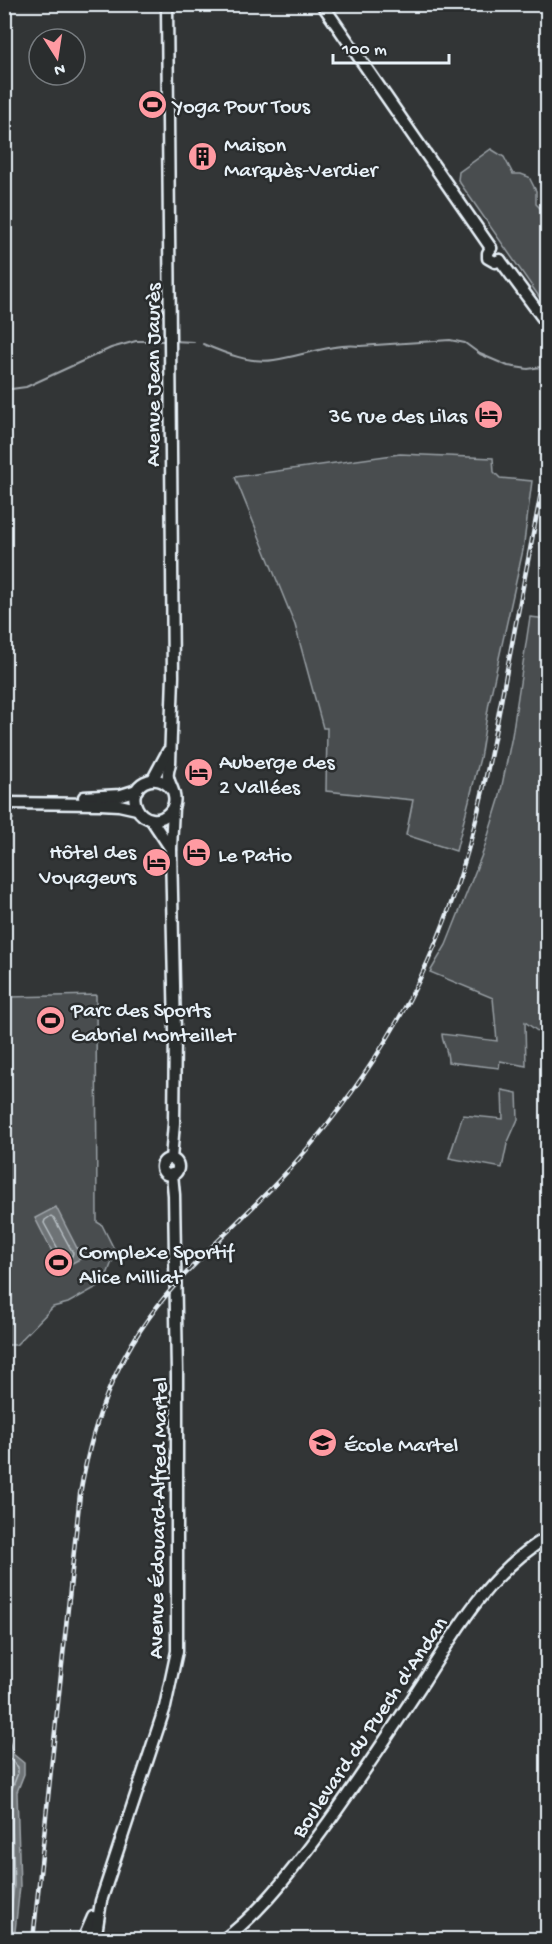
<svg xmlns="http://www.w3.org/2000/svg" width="552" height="1944" font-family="'Gochi Hand',sans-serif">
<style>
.green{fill:#494d4f;stroke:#989fa4;stroke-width:1.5}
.water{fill:#6e7376;stroke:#9fa5aa;stroke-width:1.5}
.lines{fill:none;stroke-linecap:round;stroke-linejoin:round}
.shore{stroke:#b7bfc4;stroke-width:1.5}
.stream{stroke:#9fa5aa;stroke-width:2}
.major-casing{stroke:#e8f1f8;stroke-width:15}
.major{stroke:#2a2d2e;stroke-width:10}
.rail-casing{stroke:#e8f1f8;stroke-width:4.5}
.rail{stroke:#2a2d2e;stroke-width:2;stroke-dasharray:7;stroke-linecap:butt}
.labels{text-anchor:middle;stroke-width:5;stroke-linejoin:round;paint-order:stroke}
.poi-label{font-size:22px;fill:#e8f1f8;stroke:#2a2d2e;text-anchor:start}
.street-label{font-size:22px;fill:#e8f1f8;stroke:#2a2d2e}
</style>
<rect width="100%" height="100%" fill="#323536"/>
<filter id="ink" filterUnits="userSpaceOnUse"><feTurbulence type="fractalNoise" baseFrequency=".0167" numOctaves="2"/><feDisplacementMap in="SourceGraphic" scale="12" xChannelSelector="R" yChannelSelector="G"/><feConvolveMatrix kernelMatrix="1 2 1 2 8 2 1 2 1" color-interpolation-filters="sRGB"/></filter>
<g filter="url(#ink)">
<!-- green -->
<g class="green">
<polygon points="491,149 504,157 513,174 521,174 529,177 536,191 536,204 542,210 547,223 547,308 458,180 459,172"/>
<polygon points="400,454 493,458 494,472 500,478 532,481 523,550 489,703 480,758 456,851 406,835 413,800 326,791 327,728 323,728 295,625 235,477"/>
<path d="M 530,617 L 548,619 L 547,1038 L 525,1022 L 526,1066 L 500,1061 L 499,1068 L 448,1062 C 448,1049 442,1043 442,1034 L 497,1041 L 493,998 L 430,972 L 446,945 L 483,852 L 499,800 L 512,736 Z"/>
<polygon points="4,813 13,819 9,821 10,997 96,995 97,1222 102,1225 115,1251 111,1253 113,1259 104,1283 68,1303 53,1307 16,1345 5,1345"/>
<polygon points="502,1090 517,1093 518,1119 507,1144 502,1168 449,1158 463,1115 503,1119"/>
</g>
<!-- water -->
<g class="water">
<polygon points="56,1207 82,1258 61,1269 35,1218"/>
<polygon points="5,1728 13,1754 24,1763 24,1774 17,1792 20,1886 14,1940 4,1939"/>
</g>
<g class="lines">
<!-- shore -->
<g class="shore">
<polygon points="51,1216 54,1218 73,1253 72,1256 66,1259 63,1258 44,1223 45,1220"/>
<polyline points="4,1748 8,1757 18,1767 18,1773 11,1791 14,1885 8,1940"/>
</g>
<!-- stream -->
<g class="stream">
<polyline points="173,341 194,342"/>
<path d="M 203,344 C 224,353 251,364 274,360 C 303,356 331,343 360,346 L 450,340 L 465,343 L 480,354 L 508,366 L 528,369 L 541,367"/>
<polyline points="4,390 26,387 111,348 136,341 166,341"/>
</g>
<defs>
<g id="major">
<path d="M 167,4 L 173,676 L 170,763 C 169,768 167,773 168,777 C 169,783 173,789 174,795 C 177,808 165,821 152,819 C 145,818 140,814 137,808 C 125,785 157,768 172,790"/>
<polyline points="322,4 491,248"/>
<polyline points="491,248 488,253 488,258 495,262 500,260"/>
<polyline points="500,260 548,325"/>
<polyline points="153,779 168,751"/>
<polyline points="84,797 121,795 137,790"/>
<polyline points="4,803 100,804 119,805 137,809"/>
<polyline points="151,819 171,849"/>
<polyline points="171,1159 174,1123 175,1031 171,849 173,807"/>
<circle cx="170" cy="1167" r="8"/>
<polyline points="83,1940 93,1917"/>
<polyline points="95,1940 101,1901 165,1707 177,1651 177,1374 174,1195 172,1174"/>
<path d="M 223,1940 C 258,1914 284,1881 310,1847 C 351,1793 387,1737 424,1681 C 458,1627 490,1571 548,1537"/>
</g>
</defs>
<!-- major casing -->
<use href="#major" class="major-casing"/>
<!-- major -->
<use href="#major" class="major"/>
<defs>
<path id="rail" d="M 33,1940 L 80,1494 C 94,1413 120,1346 176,1284 C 214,1242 258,1205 295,1163 C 334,1119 369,1071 398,1020 C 462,909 483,798 506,675 C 520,602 534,529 548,456"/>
</defs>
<!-- rail casing -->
<use href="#rail" class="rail-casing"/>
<!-- rail -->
<use href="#rail" class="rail"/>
</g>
</g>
<!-- icons -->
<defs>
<symbol id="stadium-disc" viewBox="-11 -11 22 22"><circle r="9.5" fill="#ff9aa2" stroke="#2a2d2e"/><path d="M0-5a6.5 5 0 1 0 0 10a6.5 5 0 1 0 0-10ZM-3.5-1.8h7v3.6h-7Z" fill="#111"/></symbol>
<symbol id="building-disc" viewBox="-11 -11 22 22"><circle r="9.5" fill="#ff9aa2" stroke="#2a2d2e"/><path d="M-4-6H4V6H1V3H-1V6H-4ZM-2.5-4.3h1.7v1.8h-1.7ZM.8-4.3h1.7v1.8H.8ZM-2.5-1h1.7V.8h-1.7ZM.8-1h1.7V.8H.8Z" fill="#111"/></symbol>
<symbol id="hotel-disc" viewBox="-11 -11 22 22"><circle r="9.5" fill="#ff9aa2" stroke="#2a2d2e"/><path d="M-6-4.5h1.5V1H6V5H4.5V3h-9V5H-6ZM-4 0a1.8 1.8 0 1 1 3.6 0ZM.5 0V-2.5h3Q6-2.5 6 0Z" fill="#111"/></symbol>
<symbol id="school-disc" viewBox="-11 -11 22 22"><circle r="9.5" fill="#ff9aa2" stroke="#2a2d2e"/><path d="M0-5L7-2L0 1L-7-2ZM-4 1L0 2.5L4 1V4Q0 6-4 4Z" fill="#111"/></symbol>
</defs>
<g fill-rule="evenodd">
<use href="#stadium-disc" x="136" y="88" width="33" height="33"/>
<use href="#building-disc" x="186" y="140" width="33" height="33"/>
<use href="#hotel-disc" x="472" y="398" width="33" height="33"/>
<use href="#hotel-disc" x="182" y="756" width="33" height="33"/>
<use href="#hotel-disc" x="180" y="836" width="33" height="33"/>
<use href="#hotel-disc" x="140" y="846" width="33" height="33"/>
<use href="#stadium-disc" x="34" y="1004" width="33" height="33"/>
<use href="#stadium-disc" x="42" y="1246" width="33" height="33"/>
<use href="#school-disc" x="306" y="1426" width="33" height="33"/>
</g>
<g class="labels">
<!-- poi labels -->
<g class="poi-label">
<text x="173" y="112">Yoga Pour Tous</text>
<text x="224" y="151">Maison<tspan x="224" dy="25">Marquès-Verdier</tspan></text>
<text x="467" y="422" text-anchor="end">36 rue des Lilas</text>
<text x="219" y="768">Auberge des<tspan x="219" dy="25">2 Vallées</tspan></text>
<text x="136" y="858" text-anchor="end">Hôtel des<tspan x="136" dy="25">Voyageurs</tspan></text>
<text x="218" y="861">Le Patio</text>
<text x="71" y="1016">Parc des Sports<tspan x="71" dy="25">Gabriel Monteillet</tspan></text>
<text x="79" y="1258">Complexe Sportif<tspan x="79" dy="25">Alice Milliat</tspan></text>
<text x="344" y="1451">École Martel</text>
</g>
<!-- street labels -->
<g class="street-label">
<text transform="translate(151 375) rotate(-90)" y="8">Avenue Jean Jaurès</text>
<text transform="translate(156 1518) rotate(-89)" y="8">Avenue Édouard-Alfred Martel</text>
<text transform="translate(368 1726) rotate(-56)" y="8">Boulevard du Puech d'Andan</text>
</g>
</g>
<!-- margin -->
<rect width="552" height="1944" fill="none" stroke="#2a2d2e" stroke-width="24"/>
<rect x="12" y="12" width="528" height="1920" fill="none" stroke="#e8f1f8" stroke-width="2" filter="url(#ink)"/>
<!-- north arrow -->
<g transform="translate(57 57) rotate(168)"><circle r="28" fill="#2a2d2e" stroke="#767b7f" stroke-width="1.5"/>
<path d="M0-4.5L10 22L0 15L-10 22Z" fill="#ff9aa2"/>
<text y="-9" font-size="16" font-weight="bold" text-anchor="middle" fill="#e8f1f8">N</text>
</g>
<!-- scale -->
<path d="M333 54v9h116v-9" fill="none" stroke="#e8f1f8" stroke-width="3"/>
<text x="342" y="54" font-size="18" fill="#e8f1f8" stroke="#2a2d2e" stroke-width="4.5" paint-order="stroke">100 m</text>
</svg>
